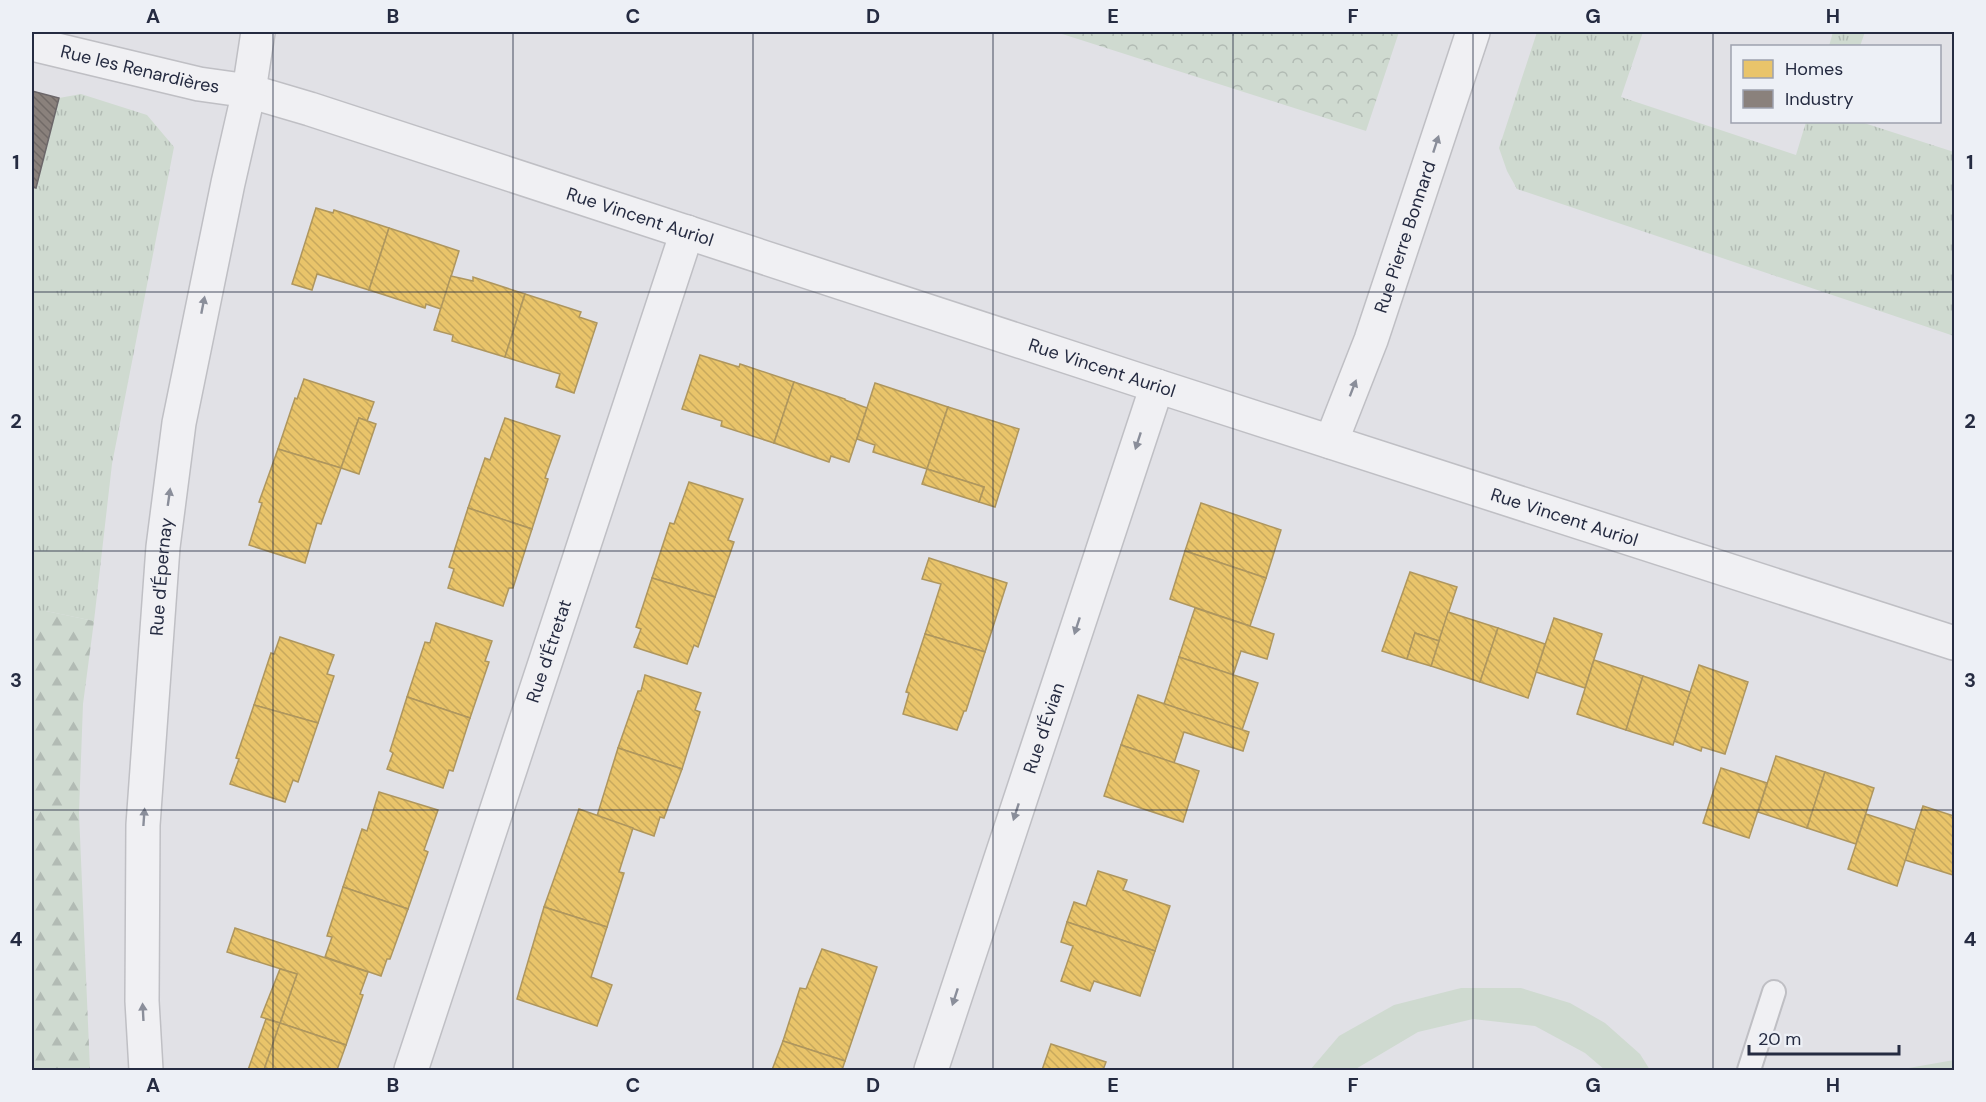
<svg xmlns="http://www.w3.org/2000/svg" width="1986" height="1102" font-family="'DM Sans',sans-serif">
<style>
.grass{fill:url(#grass-tufts)}
.forest{fill:url(#forest-firs)}
.park{fill:url(#park-crowns)}
.garden{fill:#cfdad0}
.homes{fill:url(#homes-back-hatch);stroke:#ae965e;stroke-width:1.5}
.industry{fill:url(#industry-back-hatch);stroke:#6c676a;stroke-width:1.5}
.lines{fill:none;stroke-linecap:round;stroke-linejoin:round}
.lane-casing{stroke:#bfbfc4;stroke-width:26}
.street-casing{stroke:#bfbfc4;stroke-width:36}
.lane{stroke:#f0f0f3;stroke-width:22}
.street{stroke:#f0f0f3;stroke-width:33}
.oneway{fill:#8a8e9a}
.grid{fill:none;stroke:#252b41;stroke-width:1.5;stroke-opacity:0.55}
.labels{text-anchor:middle;stroke-width:6;stroke-linejoin:round;paint-order:stroke}
.street-label{font-size:18px;fill:#252b41;stroke:#edf0f6}
.neatline{fill:none;stroke:#252b41;stroke-width:2}
.grid-label{font-size:20px;text-anchor:middle;font-weight:bold;fill:#252b41}
</style>
<defs>
<pattern id="grass-tufts" width="24" height="20" patternUnits="userSpaceOnUse" patternTransform="scale(1.5)"><rect width="24" height="20" fill="#cfdad0"/><path d="M3 7l-1-3M5 7V3M7 7l1-3M15 17l-1-3M17 17v-4M19 17l1-3" fill="none" stroke="#b2bbb4"/></pattern>
<pattern id="forest-firs" width="22" height="20" patternUnits="userSpaceOnUse" patternTransform="scale(1.5)"><rect width="22" height="20" fill="#cfdad0"/><path d="M5 1l3.5 6h-7zM16 11l3.5 6h-7z" fill="#b2bbb4"/></pattern>
<pattern id="park-crowns" width="20" height="18" patternUnits="userSpaceOnUse" patternTransform="scale(1.5)"><rect width="20" height="18" fill="#cfdad0"/><path d="M2 6a3 3 0 1 1 6 0M12 15a3 3 0 1 1 6 0" fill="none" stroke="#b2bbb4"/></pattern>
<pattern id="homes-back-hatch" width="6" height="6" patternUnits="userSpaceOnUse" patternTransform="scale(1.5)"><rect width="6" height="6" fill="#e9c46a"/><path d="M-1 5l2 2M0 0l6 6M5-1l2 2" fill="none" stroke="#c8a95d"/></pattern>
<pattern id="industry-back-hatch" width="6" height="6" patternUnits="userSpaceOnUse" patternTransform="scale(1.5)"><rect width="6" height="6" fill="#8a817c"/><path d="M-1 5l2 2M0 0l6 6M5-1l2 2" fill="none" stroke="#716a67"/></pattern>
</defs>
<rect width="100%" height="100%" fill="#e1e1e6"/>
<!-- grass -->
<g class="grass">
<polygon points="1537,32 1643,32 1621,97 1796,155 1806,122 1861,122 1954,152 1954,336 1517,189 1507,171 1499,148"/>
<polygon points="1833,32 1865,32 1860,46 1829,46"/>
<polygon points="81,94 147,115 174,147 112,464 94,621 46,611 32,611 32,187 36,188 59,98"/>
</g>
<!-- forest -->
<polygon class="forest" points="32,611 46,611 94,621 83,704 79,813 90,1070 32,1070"/>
<!-- park -->
<polygon class="park" points="1056,32 1399,32 1366,131"/>
<!-- garden -->
<g class="garden">
<polygon points="1461,988 1521,988 1570,1003 1605,1023 1640,1054 1650,1070 1605,1070 1585,1053 1535,1026 1473,1019 1418,1032 1354,1070 1310,1070 1339,1036 1394,1005"/>
<polygon points="1954,1060 1954,1070 1901,1070 1903,1069"/>
</g>
<!-- homes -->
<g class="homes">
<polygon points="316,208 333,213 334,210 389,228 369,290 317,274 312,290 292,284"/>
<polygon points="389,228 459,251 441,309 426,304 425,308 369,290"/>
<polygon points="451,276 473,281 473,277 525,294 505,357 452,341 453,335 434,330"/>
<polygon points="525,294 581,312 579,317 597,323 574,393 556,387 560,374 505,357"/>
<polygon points="700,355 739,367 740,364 794,382 774,443 721,426 722,421 682,409"/>
<polygon points="304,379 374,402 367,421 359,418 341,468 278,449 295,398 297,399"/>
<polygon points="794,382 845,399 845,400 867,408 849,462 831,456 829,462 774,443"/>
<polygon points="875,383 948,407 927,469 873,452 875,445 857,439"/>
<polygon points="948,407 1019,429 995,507 979,502 984,487 927,469"/>
<polygon points="359,418 376,424 359,474 341,468"/>
<polygon points="505,418 560,436 545,478 548,479 532,529 468,508 485,458 490,460"/>
<polygon points="278,449 341,468 321,524 317,523 305,563 249,545 262,503 259,502"/>
<polygon points="927,469 984,487 979,502 922,484"/>
<polygon points="689,482 743,499 728,540 734,542 715,597 652,578 670,523 674,524"/>
<polygon points="1201,503 1281,530 1266,578 1185,551"/>
<polygon points="468,508 532,529 513,588 509,588 503,606 448,588 454,569 449,567"/>
<polygon points="1185,551 1266,578 1250,626 1170,599"/>
<polygon points="929,558 1007,583 985,652 925,634 941,584 922,579"/>
<polygon points="1410,572 1457,587 1439,641 1415,633 1407,659 1382,651"/>
<polygon points="652,578 715,597 698,647 694,645 687,664 634,647 641,629 636,627"/>
<polygon points="1195,608 1274,634 1267,659 1241,651 1233,675 1179,657"/>
<polygon points="1448,612 1498,628 1480,682 1431,666"/>
<polygon points="1554,618 1602,634 1585,688 1536,672"/>
<polygon points="436,623 492,641 485,661 489,662 470,718 407,697 425,642 430,643"/>
<polygon points="1498,628 1545,644 1528,698 1480,682"/>
<polygon points="1415,633 1439,641 1431,666 1407,659"/>
<polygon points="925,634 985,652 966,711 964,711 957,730 903,714 909,693 906,692"/>
<polygon points="280,637 334,655 327,674 334,676 318,723 254,705 271,653 274,654"/>
<polygon points="1179,657 1258,683 1242,730 1164,704"/>
<polygon points="1594,660 1643,676 1626,730 1577,714"/>
<polygon points="1699,665 1748,682 1725,754 1702,747 1701,751 1674,741"/>
<polygon points="645,675 701,693 695,710 700,712 682,769 618,748 638,691 641,691"/>
<polygon points="1643,676 1690,692 1673,745 1626,730"/>
<polygon points="1138,695 1249,732 1243,751 1184,732 1174,763 1121,745"/>
<polygon points="407,697 470,718 453,771 449,770 443,788 387,769 393,753 390,751"/>
<polygon points="254,705 318,723 298,782 293,780 285,802 230,784 239,759 236,758"/>
<polygon points="1121,745 1199,771 1183,822 1104,796"/>
<polygon points="618,748 682,769 664,818 660,817 654,836 597,816"/>
<polygon points="1776,756 1825,772 1807,828 1758,812"/>
<polygon points="1721,768 1767,783 1749,838 1703,823"/>
<polygon points="1825,772 1874,788 1856,844 1807,828"/>
<polygon points="379,792 438,810 424,850 428,852 408,909 343,887 362,829 367,831"/>
<polygon points="1923,806 1954,816 1954,870 1953,875 1905,860"/>
<polygon points="579,809 633,828 619,872 624,873 607,927 544,907"/>
<polygon points="1866,814 1915,830 1897,886 1848,869"/>
<polygon points="1098,871 1127,880 1123,890 1170,906 1155,951 1067,922 1074,902 1086,906"/>
<polygon points="343,887 408,909 390,959 387,959 381,976 325,957 332,937 327,936"/>
<polygon points="544,907 607,927 591,977 612,985 597,1026 517,999"/>
<polygon points="1067,922 1155,951 1140,996 1094,981 1090,991 1061,981 1073,946 1061,942"/>
<polygon points="235,928 368,972 360,994 363,995 346,1045 280,1023 297,974 227,952"/>
<polygon points="822,949 877,967 845,1061 783,1041 800,988 806,989"/>
<polygon points="280,969 297,974 280,1023 261,1017"/>
<polygon points="266,1019 280,1023 264,1070 248,1070"/>
<polygon points="280,1023 346,1045 337,1070 264,1070"/>
<polygon points="783,1041 845,1061 842,1070 772,1070"/>
<polygon points="1051,1044 1106,1062 1103,1070 1042,1070"/>
</g>
<!-- industry -->
<polygon class="industry" points="32,91 59,98 36,188 32,187"/>
<g class="lines">
<defs>
<polyline id="lane" points="1749,1070 1774,992"/>
<g id="street">
<path id="s1" d="M 32,44 L 199,84 L 249,91 L 310,109 L 1157,386 L 1954,643"/>
<path id="s2" d="M 1331,442 L 1371,340 L 1473,32"/>
<path id="s3" d="M 146,1070 L 142,1001 L 143,825 L 163,547 L 179,423 L 228,183 L 249,91 L 258,32"/>
<path id="s4" d="M 411,1070 L 687,232"/>
<path id="s5" d="M 931,1070 L 1157,386"/>
</g>
</defs>
<!-- lane casing -->
<use href="#lane" class="lane-casing"/>
<!-- street casing -->
<use href="#street" class="street-casing"/>
<!-- lane -->
<use href="#lane" class="lane"/>
<!-- street -->
<use href="#street" class="street"/>
</g>
<!-- one-way arrows -->
<defs><path id="oneway-solid" d="M-6-.8H1V-3.2L6.5 0L1 3.2V.8H-6Z" transform="scale(1.5)"/></defs>
<g class="oneway">
<use href="#oneway-solid" transform="translate(1436 144) rotate(-72)"/>
<use href="#oneway-solid" transform="translate(203 305) rotate(-79)"/>
<use href="#oneway-solid" transform="translate(1353 388) rotate(-69)"/>
<use href="#oneway-solid" transform="translate(1138 441) rotate(108)"/>
<use href="#oneway-solid" transform="translate(169 497) rotate(-82)"/>
<use href="#oneway-solid" transform="translate(1077 626) rotate(108)"/>
<use href="#oneway-solid" transform="translate(1016 812) rotate(108)"/>
<use href="#oneway-solid" transform="translate(144 817) rotate(-86)"/>
<use href="#oneway-solid" transform="translate(955 997) rotate(108)"/>
<use href="#oneway-solid" transform="translate(143 1012) rotate(-93)"/>
</g>
<!-- grid -->
<path class="grid" d="M 273,32 L 273,1070M 513,32 L 513,1070M 753,32 L 753,1070M 993,32 L 993,1070M 1233,32 L 1233,1070M 1473,32 L 1473,1070M 1713,32 L 1713,1070M 32,292 L 1954,292M 32,551 L 1954,551M 32,810 L 1954,810"/>
<g class="labels">
<!-- street labels -->
<g class="street-label">
<text dy="6" stroke="none"><textPath href="#s1" startOffset="111">Rue les Renardières</textPath></text>
<text dy="6" stroke="none"><textPath href="#s1" startOffset="633">Rue Vincent Auriol</textPath></text>
<text dy="6" stroke="none"><textPath href="#s2" startOffset="218">Rue Pierre Bonnard</textPath></text>
<text dy="6" stroke="none"><textPath href="#s1" startOffset="1119">Rue Vincent Auriol</textPath></text>
<text dy="6" stroke="none"><textPath href="#s1" startOffset="1605">Rue Vincent Auriol</textPath></text>
<text dy="6" stroke="none"><textPath href="#s3" startOffset="494">Rue d'Épernay</textPath></text>
<text dy="6" stroke="none"><textPath href="#s4" startOffset="441">Rue d'Étretat</textPath></text>
<text dy="6" stroke="none"><textPath href="#s5" startOffset="360">Rue d'Évian</textPath></text>
</g>
</g>
<!-- border -->
<rect width="1986" height="1102" fill="none" stroke="#edf0f6" stroke-width="66"/>
<!-- legend -->
<rect x="1731" y="45" width="210" height="78" fill="#edf0f6" stroke="#9da1ae" stroke-width="1.5"/>
<rect x="1743" y="60" width="30" height="18" fill="#e9c46a" stroke="#9da1ae" stroke-width="1.5"/>
<text x="1785" y="75" font-size="18" fill="#252b41">Homes</text>
<rect x="1743" y="90" width="30" height="18" fill="#8a817c" stroke="#9da1ae" stroke-width="1.5"/>
<text x="1785" y="105" font-size="18" fill="#252b41">Industry</text>
<!-- scale -->
<path d="M1749 1045v9h150v-9" fill="none" stroke="#252b41" stroke-width="3"/>
<text x="1758" y="1045" font-size="18" fill="#252b41" stroke="#edf0f6" stroke-width="4.5" paint-order="stroke">20 m</text>
<rect x="33" y="33" width="1920" height="1036" class="neatline"/>
<g class="grid-label">
<text x="153" y="23">A</text>
<text x="393" y="23">B</text>
<text x="633" y="23">C</text>
<text x="873" y="23">D</text>
<text x="1113" y="23">E</text>
<text x="1353" y="23">F</text>
<text x="1593" y="23">G</text>
<text x="1833" y="23">H</text>
<text x="16" y="169">1</text>
<text x="1970" y="169">1</text>
<text x="16" y="428">2</text>
<text x="1970" y="428">2</text>
<text x="16" y="687">3</text>
<text x="1970" y="687">3</text>
<text x="16" y="946">4</text>
<text x="1970" y="946">4</text>
<text x="153" y="1092">A</text>
<text x="393" y="1092">B</text>
<text x="633" y="1092">C</text>
<text x="873" y="1092">D</text>
<text x="1113" y="1092">E</text>
<text x="1353" y="1092">F</text>
<text x="1593" y="1092">G</text>
<text x="1833" y="1092">H</text>
</g>
</svg>
